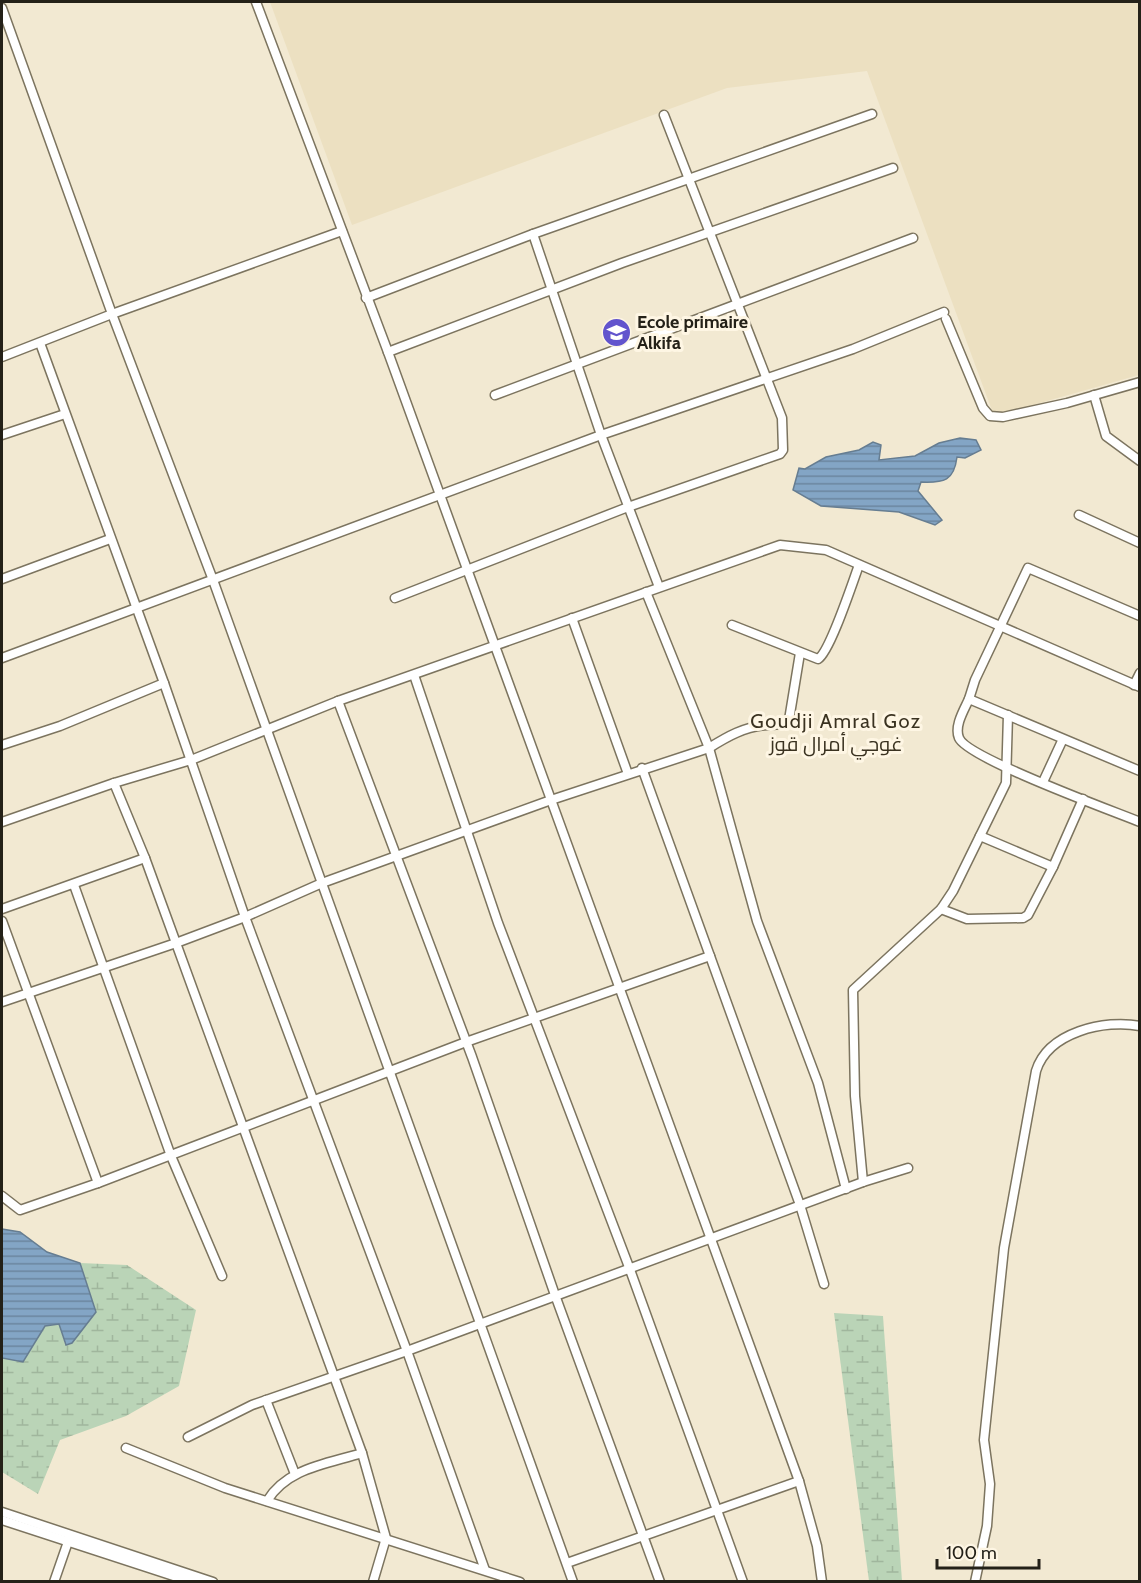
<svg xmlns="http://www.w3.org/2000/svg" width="1141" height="1583" font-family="Cabin,Cairo,sans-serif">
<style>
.built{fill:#ece0c1}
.wetland{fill:url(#wetland-marsh)}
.water{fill:url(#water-rules);stroke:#667d91;stroke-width:1.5}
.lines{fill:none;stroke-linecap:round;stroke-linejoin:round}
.minor-casing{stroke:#7c745f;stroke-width:11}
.minor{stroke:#fff;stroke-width:8}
.labels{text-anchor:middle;stroke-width:6;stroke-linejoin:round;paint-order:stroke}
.poi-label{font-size:18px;font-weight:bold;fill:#242118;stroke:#fef6e4;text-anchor:start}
.neighbourhood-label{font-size:20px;letter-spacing:1.5px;fill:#3a3220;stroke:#fef6e4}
</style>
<defs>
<pattern id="wetland-marsh" width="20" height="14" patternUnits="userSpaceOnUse" patternTransform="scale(1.5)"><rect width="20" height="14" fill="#bad4b7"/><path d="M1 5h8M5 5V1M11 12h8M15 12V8" fill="none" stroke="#a0b69d"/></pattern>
<pattern id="water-rules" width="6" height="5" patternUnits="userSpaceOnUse" patternTransform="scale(1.5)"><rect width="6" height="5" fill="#83a5c5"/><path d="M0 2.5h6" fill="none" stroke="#6b869f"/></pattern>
</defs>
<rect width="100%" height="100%" fill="#f2e9d2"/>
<!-- built -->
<polygon class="built" points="270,2 1139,2 1139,375 994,416 867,71 727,88 352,225"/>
<!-- wetland -->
<g class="wetland">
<polygon points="80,1263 127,1265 196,1310 179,1386 126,1416 60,1440 38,1494 2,1472 2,1358 23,1362 45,1326 59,1324 65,1344 96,1312"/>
<polygon points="834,1313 883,1316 902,1581 869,1581"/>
</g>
<!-- water -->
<g class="water">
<path d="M 960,438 L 976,440 L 981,450 L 965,458 L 957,457 C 954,481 944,483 921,482 L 918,491 L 942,520 L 935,525 L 899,512 L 821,506 L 793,490 L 799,468 L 805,469 L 826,457 L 859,450 L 873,442 L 881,445 L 879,460 L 915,456 L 939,443 Z"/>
<polygon points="2,1229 20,1232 47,1252 80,1263 96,1312 72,1343 66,1345 59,1324 45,1326 23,1362 2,1358"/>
</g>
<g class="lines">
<defs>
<g id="minor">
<polyline points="256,2 388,352 799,1481 817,1546 822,1582"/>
<polyline points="2,8 112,314 213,580 573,1582"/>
<polyline points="533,234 601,435 659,587"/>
<polyline points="366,298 533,234 872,114"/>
<polyline points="946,319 983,408 990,416 1003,417 1067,403 1140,382"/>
<polyline points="40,343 164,683 245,917 407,1351 485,1570"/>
<polyline points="388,352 622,263 893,168"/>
<polyline points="2,357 112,314 342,231"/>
<polyline points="495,395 913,238"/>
<polyline points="1094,395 1106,436 1140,461"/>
<polyline points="2,435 65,414"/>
<polyline points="1079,515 1140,543"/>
<polyline points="2,579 110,539"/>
<polyline points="646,592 709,748 757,921 818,1083 846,1189"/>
<polyline points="395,598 628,507 780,454 783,450 782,418 664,115"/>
<polyline points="1140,616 1028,568 975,680 969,699 1140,771"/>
<polyline points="572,618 628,774"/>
<path d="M 732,625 L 818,659 C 830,652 853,581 859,565"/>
<polyline points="2,658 601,435 853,349 944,312"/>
<polyline points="414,675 498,923 629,1267 743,1582"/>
<polyline points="1134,685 1140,673"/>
<path d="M 969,699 C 964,710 954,726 959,738 C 967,758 1113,811 1140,822"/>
<polyline points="338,701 472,1057 555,1295 660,1582"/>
<polyline points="2,745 60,726 164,683"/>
<polyline points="642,768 800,1205 824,1284"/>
<polyline points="1043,782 1062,741"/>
<polyline points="114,783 145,858 362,1453 386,1538 373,1582"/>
<polyline points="2,822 114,783 191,760 338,701 780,545 826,550 1140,687"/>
<polyline points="980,836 1053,867 1083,799"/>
<polyline points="74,885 171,1156 222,1276"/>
<polyline points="2,909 145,858"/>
<polyline points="941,909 967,919 1023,918 1028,915 1053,867"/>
<polyline points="2,921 98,1183 20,1210 2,1196"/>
<path d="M 2,1002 L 176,943 L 245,917 L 322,883 L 551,800 L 709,748 C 728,736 744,727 767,725 C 776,724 783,726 789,720 L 800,653"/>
<polyline points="863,1182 855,1096 853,990 941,909 953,891 1006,783 1008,715"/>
<polyline points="98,1183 466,1042 710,956"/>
<polyline points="266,1400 295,1474"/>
<polyline points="188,1437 252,1405 407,1351 863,1182 908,1168"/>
<polyline points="126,1448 225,1488 520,1582"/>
<path d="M 267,1501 C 287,1468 327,1464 362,1453"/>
<polyline points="2,1512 213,1582"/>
<polyline points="2,1520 192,1582"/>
<polyline points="567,1563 799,1481"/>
<polyline points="54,1582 70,1536"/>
<path d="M 975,1582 L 987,1526 L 990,1484 L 984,1440 L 1004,1248 L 1036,1071 C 1048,1032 1105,1019 1140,1026"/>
</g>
</defs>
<!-- minor casing -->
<use href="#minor" class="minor-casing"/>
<!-- minor -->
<use href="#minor" class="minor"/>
</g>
<!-- icons -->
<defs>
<symbol id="school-disc" viewBox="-11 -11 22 22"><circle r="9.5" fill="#6254cd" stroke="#fef6e4"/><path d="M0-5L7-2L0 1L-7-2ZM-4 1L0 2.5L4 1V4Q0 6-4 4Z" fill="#fff"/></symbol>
</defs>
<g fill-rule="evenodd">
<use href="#school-disc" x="600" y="316" width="33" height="33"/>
</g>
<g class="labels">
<!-- poi labels -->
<g class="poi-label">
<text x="637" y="328">Ecole primaire<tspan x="637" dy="21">Alkifa</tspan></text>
</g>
<!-- neighbourhood labels -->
<g class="neighbourhood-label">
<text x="836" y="728">Goudji Amral Goz<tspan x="836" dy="23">غوجي أمرال قوز</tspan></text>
</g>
</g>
<!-- border -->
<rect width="1141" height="1583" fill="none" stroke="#242118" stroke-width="6"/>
<!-- scale -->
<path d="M937 1559v9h102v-9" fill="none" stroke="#242118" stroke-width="3"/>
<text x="946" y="1559" font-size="18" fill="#242118" stroke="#fef6e4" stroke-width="4.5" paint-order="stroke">100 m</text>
</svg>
